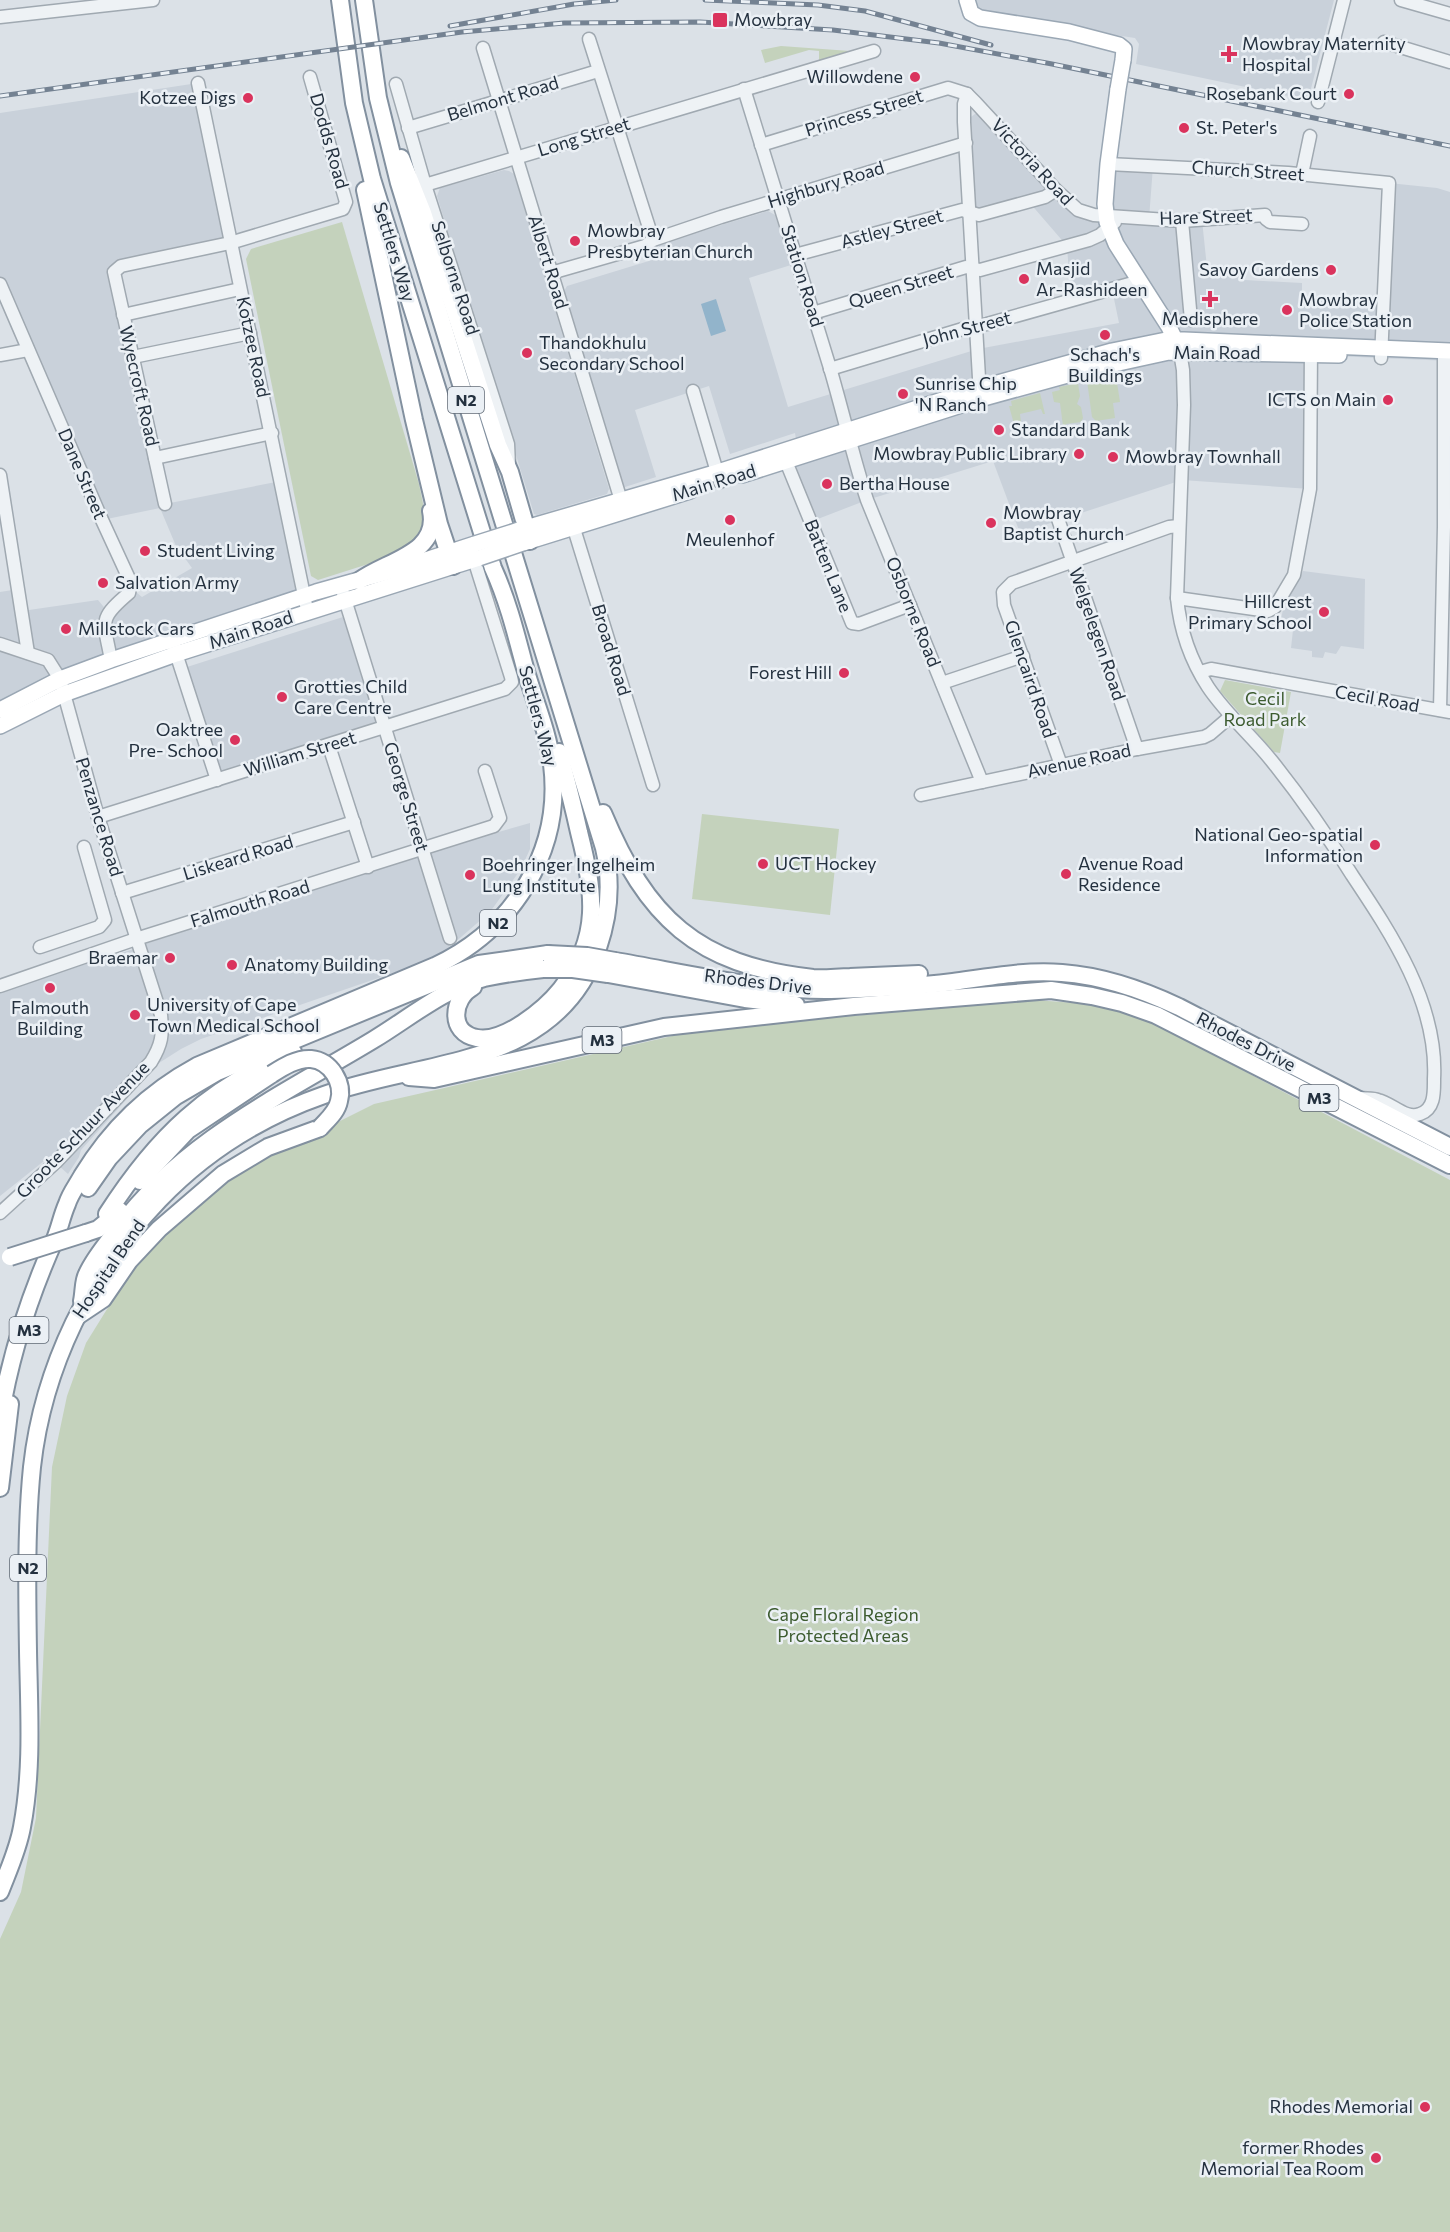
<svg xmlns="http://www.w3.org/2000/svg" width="1450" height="2232" font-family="Commissioner,sans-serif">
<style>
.built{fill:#c9d1da}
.green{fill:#c4d2bc}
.water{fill:#92b4cb}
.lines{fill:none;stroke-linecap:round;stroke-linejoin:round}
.minor-casing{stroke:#a0a9b1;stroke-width:15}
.major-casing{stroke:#9aa7b4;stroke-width:18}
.highway-casing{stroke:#82909f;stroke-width:20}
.minor{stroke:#eef2f5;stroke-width:12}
.major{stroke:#fff;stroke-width:15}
.highway{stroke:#fff;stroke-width:16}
.rail-casing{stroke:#748292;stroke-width:5}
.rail{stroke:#ebf0f5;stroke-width:3;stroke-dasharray:9;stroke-linecap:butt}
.major-bridge-casing{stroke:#9aa7b4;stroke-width:18;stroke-linecap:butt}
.highway-bridge-casing{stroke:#82909f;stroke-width:20;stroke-linecap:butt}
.major-bridge{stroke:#fff;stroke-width:15}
.highway-bridge{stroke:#fff;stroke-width:16}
.poi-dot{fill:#da335d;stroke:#ebf0f5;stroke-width:2}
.labels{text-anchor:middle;stroke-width:5;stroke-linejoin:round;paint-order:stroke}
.shield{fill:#ebf0f5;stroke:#606a76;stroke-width:1.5}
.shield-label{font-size:16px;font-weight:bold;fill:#24313f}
.poi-label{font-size:18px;fill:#24313f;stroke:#ebf0f5;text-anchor:start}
.street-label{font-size:18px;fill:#24313f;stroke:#ebf0f5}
.park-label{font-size:18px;fill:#3d5c30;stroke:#ebf0f5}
</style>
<rect width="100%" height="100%" fill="#dbe1e7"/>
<!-- built -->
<g class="built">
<polygon points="971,0 1334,0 1308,100 1136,64 1139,44 1135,38 982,15"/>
<polygon points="198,83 230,243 118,267 165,504 281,481 304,596 111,660 0,710 0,592 19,589 22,611 98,600 108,612 131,588 142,597 192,568 176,546 160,508 102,520 0,284 0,113"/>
<polygon points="975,114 987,114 1072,206 1105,216 1108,164 1153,166 1149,219 1202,220 1208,277 1245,274 1245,280 1302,283 1302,299 1383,303 1389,183 1437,188 1450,192 1450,361 1311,355 1310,489 1182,480 1020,533 993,461 867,500 810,522 782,451 797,446 795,433 730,454 709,386 635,410 656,477 625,487 621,485 563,293 567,286 662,257 658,244 768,211 775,215 791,265 749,278 788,407 978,349 1119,323 1113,294 1071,301 1067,246 1029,202 970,212 964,122"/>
<polygon points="504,170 509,171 514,174 609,489 607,494 537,515 534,514 437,196 440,188"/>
<polygon points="1303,571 1365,579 1364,649 1341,646 1336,654 1325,652 1323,658 1312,657 1312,651 1291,648 1294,621 1281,619 1284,605"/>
<polygon points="343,617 376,723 218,772 187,667"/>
<polygon points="530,823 530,849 521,869 490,912 453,944 435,957 419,964 201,1039 181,1049 159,1063 109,1119 81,1150 79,1157 68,1174 49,1157 0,1196 0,991 134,949 147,952 145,944 418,855"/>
</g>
<!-- green -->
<g class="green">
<polygon points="781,46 850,51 850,53 819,62 819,51 809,50 765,63 761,50"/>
<polygon points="342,222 419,484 426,518 419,540 384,559 318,580 311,576 246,259 251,249"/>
<polygon points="1116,376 1120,402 1113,403 1115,418 1096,421 1092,417 1087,381"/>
<polygon points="1078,383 1080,396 1077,404 1081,407 1083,418 1081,422 1066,424 1067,434 1064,434 1060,403 1054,402 1052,392 1060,390 1059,387"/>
<polygon points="1040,393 1045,414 1043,414 1041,409 1020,414 1021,422 1014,424 1009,406 1012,406 1011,401"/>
<polygon points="1225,680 1291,692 1280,753 1274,752 1220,691"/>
<polygon points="702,814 839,829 830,915 692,899"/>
<polygon points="1034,1000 1090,1004 1148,1020 1450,1180 1450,2232 0,2232 0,1939 21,1892 36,1818 52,1467 67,1396 86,1343 135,1264 188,1213 238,1172 374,1104 703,1029"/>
</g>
<!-- water -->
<polygon class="water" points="716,299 726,331 711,336 701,304"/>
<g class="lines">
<defs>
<g id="minor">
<polyline points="1401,0 1450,14"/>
<polyline points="0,17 153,0"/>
<polyline points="589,39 653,240"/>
<polyline points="1384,42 1450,62"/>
<polyline points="483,48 623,507"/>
<polyline points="198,83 306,605"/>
<polyline points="396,84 425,185 508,444 509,465"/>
<path d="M 744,89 C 772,182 802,275 830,368 C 843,412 853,457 867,500 L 982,782"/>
<polyline points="967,94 964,104 964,122 980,395"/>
<polyline points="1318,102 1344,0"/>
<polyline points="408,128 598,71"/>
<polyline points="761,145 948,88 967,94 976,103 1056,190 1078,210 1094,215 1182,221 1265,215 1266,219 1270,222 1302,224"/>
<polyline points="1108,164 1288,173 1389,183 1381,358"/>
<polyline points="1302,174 1310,136"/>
<polyline points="425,185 874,51"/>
<polyline points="1182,221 1191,320"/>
<polyline points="795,255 962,210 979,215 1045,197 1056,190"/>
<polyline points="551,273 645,246 653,240 721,217 966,143"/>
<path d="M 0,284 L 102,520 L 131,583 L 129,593 C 97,620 104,621 111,660"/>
<polyline points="813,313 966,267 980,270 1089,240 1100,235 1115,222"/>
<polyline points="123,315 240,289"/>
<path d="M 1180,352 L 1183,370 L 1184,405 L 1177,598 C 1180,629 1191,661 1208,687 C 1226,714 1251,735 1271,760 C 1300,796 1327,835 1352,875 C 1392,935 1438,1004 1434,1079 C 1434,1092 1435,1109 1420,1114 C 1406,1120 1392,1103 1378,1100 C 1373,1098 1366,1099 1360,1098"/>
<polyline points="0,355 28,350"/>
<polyline points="133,357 250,333"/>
<polyline points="830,369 966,328 987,324 1140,281"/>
<polyline points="693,391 720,482"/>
<polyline points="783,454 852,623 859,624 910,605"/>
<polyline points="155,458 272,433"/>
<polyline points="0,475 28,653"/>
<polyline points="165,504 114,272 121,266 230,243 343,209 346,202 310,77"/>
<polyline points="571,519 653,785"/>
<polyline points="1058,519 1137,749"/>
<polyline points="343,593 450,938"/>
<polyline points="1177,598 1268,611 1275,607 1294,575 1310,489 1311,347"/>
<path d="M 0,644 L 48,660 L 60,679 L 98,817 L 161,1015 C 163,1035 162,1044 151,1062 L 56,1162 L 0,1213"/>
<polyline points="174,647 217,780"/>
<polyline points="1200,672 1211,669 1450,712"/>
<polyline points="942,683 1023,656"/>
<polyline points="1440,710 1444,527 1444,351"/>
<polyline points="329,746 368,867"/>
<polyline points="1061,765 1004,605 1003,592 1012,583 1169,527 1179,526"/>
<polyline points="921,795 1137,749 1204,737 1210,734 1231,716"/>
<polyline points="98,817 505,689 512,682 511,677 472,553"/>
<polyline points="122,893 354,822"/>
<polyline points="40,947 99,927 105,920 84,847"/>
<polyline points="0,986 136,939 494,826 500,818 485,771"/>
</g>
<g id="major">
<polyline points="967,0 971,13 980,18 1069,32 1119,45 1124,49 1123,60"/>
<polyline points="1118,89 1108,164 1105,204 1107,222 1116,244 1169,327 1179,348"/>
<polyline points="742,475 980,399 1082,371 1169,352 1339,355"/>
<polyline points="519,530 718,472 980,388 1112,351 1166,340 1184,340 1450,351"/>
<polyline points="523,543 690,491"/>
<polyline points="0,710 60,679 111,660 316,592 398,569 475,544"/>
<polyline points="0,726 64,694 176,654 479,558"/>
</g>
<g id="highway">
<polyline points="401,158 423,213 498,445 510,472 530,541"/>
<polyline points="365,190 414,420 439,524 453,566"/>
<path d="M 359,581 C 385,561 440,554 431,511"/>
<path d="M 603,813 C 647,918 696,965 813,978 C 825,979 838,977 850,977 C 873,976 896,975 919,974"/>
<path d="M 615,961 C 686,973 758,991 831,990 C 871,989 913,987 953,982 C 989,977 1025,970 1062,973 C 1103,976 1141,989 1179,1007 L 1450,1147"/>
<polyline points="608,974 745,999 796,1005"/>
<path d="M 473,987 C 452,998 448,1033 477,1038 C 504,1043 545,1009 561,989 C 602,936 594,892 579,832 C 573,805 566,778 559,752"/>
<polyline points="409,1077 434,1079 664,1027 854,1006 1051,990 1092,996 1122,1003 1156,1015 1450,1165"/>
<polyline points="140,1181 188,1130 272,1074"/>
<polyline points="88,1188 109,1158 140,1125 176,1096 217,1072 479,964 548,954"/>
<path d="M 107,1214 C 157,1136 207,1089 293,1052"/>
<polyline points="86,1233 98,1229 120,1211"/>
<path d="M 82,1301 C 84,1292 83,1281 87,1274 C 94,1258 107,1243 118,1229 C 183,1141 282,1095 373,1040 C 408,1019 443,989 484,978 C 503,974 524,971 543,969"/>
<polyline points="79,1315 103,1299 129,1261 159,1229 223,1174 268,1147 320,1128"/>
<path d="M 0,1418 C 10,1356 30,1295 55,1239 C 60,1227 62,1215 67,1204 C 70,1194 77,1185 82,1176 C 111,1128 149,1092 197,1066 L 435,966 C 512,930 563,852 552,764 C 548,731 534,700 525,668 C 516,634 508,601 493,568 L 372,179 L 354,103 L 340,0"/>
<polyline points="0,1488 10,1404"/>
<path d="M 0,1892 C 8,1871 18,1850 22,1827 C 33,1769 29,1710 28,1651 C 27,1590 26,1527 32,1467 C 43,1367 90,1272 159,1200 C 205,1152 261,1117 324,1095 C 423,1059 557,1069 598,948 C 609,916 612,881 604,848 L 399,183 L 378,98 L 364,0"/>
</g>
</defs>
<!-- minor casing -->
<use href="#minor" class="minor-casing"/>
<!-- major casing -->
<use href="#major" class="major-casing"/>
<!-- highway casing -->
<use href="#highway" class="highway-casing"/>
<!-- minor -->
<use href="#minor" class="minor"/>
<!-- major -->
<use href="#major" class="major"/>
<!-- highway -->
<use href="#highway" class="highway"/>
<defs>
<g id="rail">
<polyline points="705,0 818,5 865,11 991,45"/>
<polyline points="450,26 574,4 616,0"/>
<polyline points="0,96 462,32 564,23 700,22 833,30 939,43 1052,64 1450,146"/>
</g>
</defs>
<!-- rail casing -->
<use href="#rail" class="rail-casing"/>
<!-- rail -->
<use href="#rail" class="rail"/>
<defs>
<g id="major-bridge">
<polyline points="1118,89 1123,60"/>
<polyline points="475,544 519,530"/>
<polyline points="479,558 523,543"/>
</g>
<g id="highway-bridge">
<polyline points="548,954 587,956 615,961"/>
<polyline points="543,969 573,969 608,974"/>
<path d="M 272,1074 C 283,1067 297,1058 311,1059 C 331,1061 344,1083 339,1101 C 337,1112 327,1120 320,1128"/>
<polyline points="10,1257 86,1233"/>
</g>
</defs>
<!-- major-bridge casing -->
<use href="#major-bridge" class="major-bridge-casing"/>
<!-- highway-bridge casing -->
<use href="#highway-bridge" class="highway-bridge-casing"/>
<!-- major-bridge -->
<use href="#major-bridge" class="major-bridge"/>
<!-- highway-bridge -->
<use href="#highway-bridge" class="highway-bridge"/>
</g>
<!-- markers -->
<g class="poi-dot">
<rect x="712" y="12" width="16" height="16" rx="3"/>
<path d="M1226 45h6v6h6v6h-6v6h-6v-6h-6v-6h6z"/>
<circle cx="915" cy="77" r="6"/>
<circle cx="1349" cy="94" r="6"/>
<circle cx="248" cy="98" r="6"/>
<circle cx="1184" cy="128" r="6"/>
<circle cx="575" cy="241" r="6"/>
<circle cx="1331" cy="270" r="6"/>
<circle cx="1024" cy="279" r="6"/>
<path d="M1207 290h6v6h6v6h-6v6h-6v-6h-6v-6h6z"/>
<circle cx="1287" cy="310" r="6"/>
<circle cx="1105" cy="335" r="6"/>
<circle cx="527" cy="353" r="6"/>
<circle cx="903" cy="394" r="6"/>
<circle cx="1388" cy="400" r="6"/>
<circle cx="999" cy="430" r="6"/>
<circle cx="1079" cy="454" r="6"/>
<circle cx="1113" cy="457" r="6"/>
<circle cx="827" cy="484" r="6"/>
<circle cx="730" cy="520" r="6"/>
<circle cx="991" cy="523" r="6"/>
<circle cx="145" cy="551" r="6"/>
<circle cx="103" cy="583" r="6"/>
<circle cx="1324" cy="612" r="6"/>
<circle cx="66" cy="629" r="6"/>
<circle cx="844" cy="673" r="6"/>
<circle cx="282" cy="697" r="6"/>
<circle cx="235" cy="740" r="6"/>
<circle cx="1375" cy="845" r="6"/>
<circle cx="763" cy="864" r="6"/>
<circle cx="1066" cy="874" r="6"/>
<circle cx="470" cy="875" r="6"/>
<circle cx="170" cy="958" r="6"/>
<circle cx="232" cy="965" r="6"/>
<circle cx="50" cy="988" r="6"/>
<circle cx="135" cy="1015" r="6"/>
<circle cx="1425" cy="2107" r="6"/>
<circle cx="1376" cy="2158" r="6"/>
</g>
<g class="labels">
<!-- shield labels -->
<g class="shield">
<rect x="448" y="387" width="36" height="26" rx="4.5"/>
<rect x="480" y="910" width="36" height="26" rx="4.5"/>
<rect x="582.5" y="1027" width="39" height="26" rx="4.5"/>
<rect x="1299.5" y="1085" width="39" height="26" rx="4.5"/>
<rect x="9.5" y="1317" width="39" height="26" rx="4.5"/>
<rect x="10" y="1555" width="36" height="26" rx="4.5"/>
</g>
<g class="shield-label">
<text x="466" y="406">N2</text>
<text x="498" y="929">N2</text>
<text x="602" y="1046">M3</text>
<text x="1319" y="1104">M3</text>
<text x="29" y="1336">M3</text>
<text x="28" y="1574">N2</text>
</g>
<!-- poi labels -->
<g class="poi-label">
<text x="734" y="26">Mowbray</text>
<text x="1242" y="50">Mowbray Maternity<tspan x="1242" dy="21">Hospital</tspan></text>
<text x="903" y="83" text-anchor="end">Willowdene</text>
<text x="1337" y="100" text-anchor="end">Rosebank Court</text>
<text x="236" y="104" text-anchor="end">Kotzee Digs</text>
<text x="1196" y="134">St. Peter's</text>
<text x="587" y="237">Mowbray<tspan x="587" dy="21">Presbyterian Church</tspan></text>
<text x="1036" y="275">Masjid<tspan x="1036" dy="21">Ar-Rashideen</tspan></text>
<text x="1319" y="276" text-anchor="end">Savoy Gardens</text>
<text x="1299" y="306">Mowbray<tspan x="1299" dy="21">Police Station</tspan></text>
<text x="1210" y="325" text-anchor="middle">Medisphere</text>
<text x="539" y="349">Thandokhulu<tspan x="539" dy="21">Secondary School</tspan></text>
<text x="1105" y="361" text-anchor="middle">Schach's<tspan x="1105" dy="21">Buildings</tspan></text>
<text x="915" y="390">Sunrise Chip<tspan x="915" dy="21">'N Ranch</tspan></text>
<text x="1376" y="406" text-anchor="end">ICTS on Main</text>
<text x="1011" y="436">Standard Bank</text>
<text x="1067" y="460" text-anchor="end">Mowbray Public Library</text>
<text x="1125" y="463">Mowbray Townhall</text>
<text x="839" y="490">Bertha House</text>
<text x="1003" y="519">Mowbray<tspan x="1003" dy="21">Baptist Church</tspan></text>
<text x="730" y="546" text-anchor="middle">Meulenhof</text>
<text x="157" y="557">Student Living</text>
<text x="115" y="589">Salvation Army</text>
<text x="1312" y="608" text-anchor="end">Hillcrest<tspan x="1312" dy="21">Primary School</tspan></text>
<text x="78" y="635">Millstock Cars</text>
<text x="832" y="679" text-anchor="end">Forest Hill</text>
<text x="294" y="693">Grotties Child<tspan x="294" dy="21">Care Centre</tspan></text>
<text x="223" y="736" text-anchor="end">Oaktree<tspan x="223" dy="21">Pre- School</tspan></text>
<text x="1363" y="841" text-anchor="end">National Geo-spatial<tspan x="1363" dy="21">Information</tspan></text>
<text x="775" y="870">UCT Hockey</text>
<text x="1078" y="870">Avenue Road<tspan x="1078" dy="21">Residence</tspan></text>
<text x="482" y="871">Boehringer Ingelheim<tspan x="482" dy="21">Lung Institute</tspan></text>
<text x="158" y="964" text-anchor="end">Braemar</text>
<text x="244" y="971">Anatomy Building</text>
<text x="147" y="1011">University of Cape<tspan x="147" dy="21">Town Medical School</tspan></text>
<text x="50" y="1014" text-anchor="middle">Falmouth<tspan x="50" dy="21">Building</tspan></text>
<text x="1413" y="2113" text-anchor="end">Rhodes Memorial</text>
<text x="1364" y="2154" text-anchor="end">former Rhodes<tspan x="1364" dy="21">Memorial Tea Room</tspan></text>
</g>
<!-- street labels -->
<g class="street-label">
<text transform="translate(503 99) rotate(-17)" y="6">Belmont Road</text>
<text transform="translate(864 113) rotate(-17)" y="6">Princess Street</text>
<text transform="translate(584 137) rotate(-17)" y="6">Long Street</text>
<text transform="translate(329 141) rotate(74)" y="6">Dodds Road</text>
<text transform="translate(1032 162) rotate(47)" y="6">Victoria Road</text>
<text transform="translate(1248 171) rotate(4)" y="6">Church Street</text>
<text transform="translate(826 185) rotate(-17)" y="6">Highbury Road</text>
<text transform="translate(1206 217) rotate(-2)" y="6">Hare Street</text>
<text transform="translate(892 229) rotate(-15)" y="6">Astley Street</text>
<text transform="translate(394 252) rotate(73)" y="6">Settlers Way</text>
<text transform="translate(548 262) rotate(73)" y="6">Albert Road</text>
<text transform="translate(802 276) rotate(73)" y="6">Station Road</text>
<text transform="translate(455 278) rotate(72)" y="6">Selborne Road</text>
<text transform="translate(901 287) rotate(-17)" y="6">Queen Street</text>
<text transform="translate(967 329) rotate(-15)" y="6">John Street</text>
<text transform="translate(253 347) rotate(78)" y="6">Kotzee Road</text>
<text x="1217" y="359">Main Road</text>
<text transform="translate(139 386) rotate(77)" y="6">Wyecroft Road</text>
<text transform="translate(82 474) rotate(67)" y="6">Dane Street</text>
<text transform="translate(714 483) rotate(-17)" y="6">Main Road</text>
<text transform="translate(828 566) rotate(68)" y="6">Batten Lane</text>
<text transform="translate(913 612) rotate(68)" y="6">Osborne Road</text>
<text transform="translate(251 630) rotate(-18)" y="6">Main Road</text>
<text transform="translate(1097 634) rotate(71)" y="6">Welgelegen Road</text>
<text transform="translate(611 650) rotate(73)" y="6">Broad Road</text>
<text transform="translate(1030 679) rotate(71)" y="6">Glencaird Road</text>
<text transform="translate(1377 699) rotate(10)" y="6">Cecil Road</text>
<text transform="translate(538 716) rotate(75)" y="6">Settlers Way</text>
<text transform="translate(300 754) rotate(-17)" y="6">William Street</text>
<text transform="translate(1079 761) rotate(-12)" y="6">Avenue Road</text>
<text transform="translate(406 797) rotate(73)" y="6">George Street</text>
<text transform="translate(99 817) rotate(73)" y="6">Penzance Road</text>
<text transform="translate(238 858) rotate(-17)" y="6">Liskeard Road</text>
<text transform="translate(250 904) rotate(-17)" y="6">Falmouth Road</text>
<text transform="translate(758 982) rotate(7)" y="6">Rhodes Drive</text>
<text transform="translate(1246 1042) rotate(27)" y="6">Rhodes Drive</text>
<text transform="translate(83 1130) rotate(-46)" y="6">Groote Schuur Avenue</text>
<text transform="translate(109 1269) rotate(-56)" y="6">Hospital Bend</text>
</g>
<!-- park labels -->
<g class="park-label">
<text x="1265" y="705">Cecil<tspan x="1265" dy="21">Road Park</tspan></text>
<text x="843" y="1621">Cape Floral Region<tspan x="843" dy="21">Protected Areas</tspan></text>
</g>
</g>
</svg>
